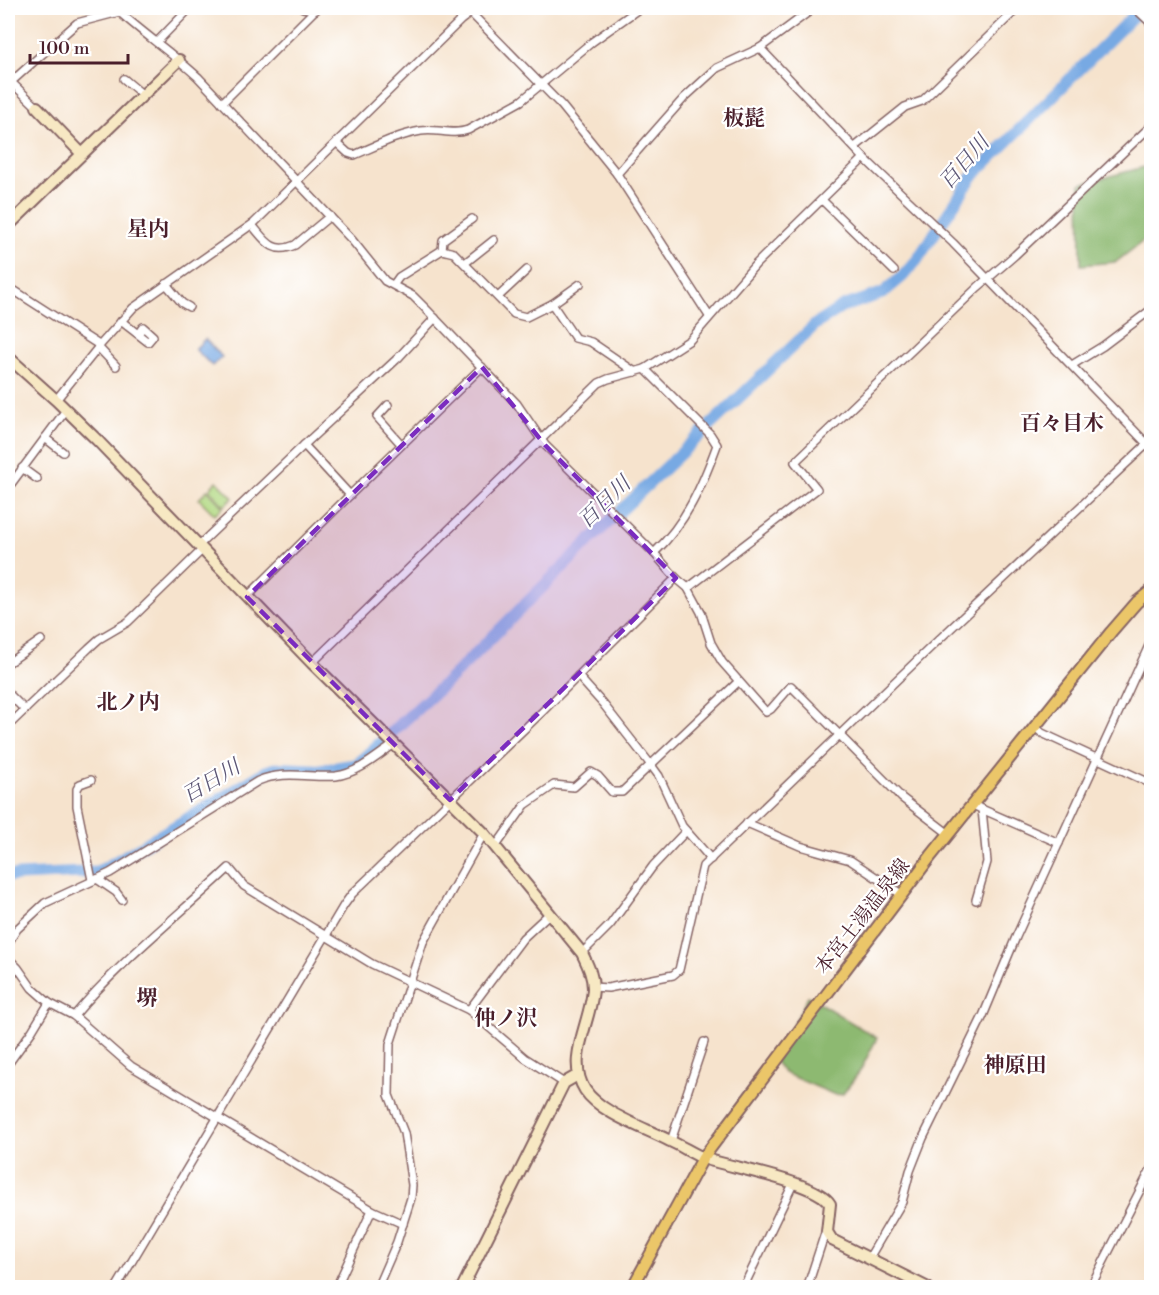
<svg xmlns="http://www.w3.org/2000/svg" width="1159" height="1295" font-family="'Libre Bodoni','Noto Serif JP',serif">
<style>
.green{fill:#b2d983;stroke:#7e7c57;stroke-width:1.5}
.forest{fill:#8db971;stroke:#6c6c4e;stroke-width:1.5}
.water{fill:#77a9e3;stroke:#606487;stroke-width:1.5}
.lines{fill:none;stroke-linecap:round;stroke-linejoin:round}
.river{stroke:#77a9e3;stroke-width:12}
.street-casing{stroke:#866464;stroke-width:10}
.secondary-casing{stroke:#866464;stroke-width:14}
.primary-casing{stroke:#866464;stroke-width:14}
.street{stroke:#fff;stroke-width:7}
.secondary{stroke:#f7e8c3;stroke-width:10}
.primary{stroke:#ebc669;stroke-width:10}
.marked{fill:#7b2cbf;fill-opacity:0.2;stroke:#7b2cbf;stroke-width:4.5;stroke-dasharray:12 8;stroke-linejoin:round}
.labels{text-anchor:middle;stroke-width:4.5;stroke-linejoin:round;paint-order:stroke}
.street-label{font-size:20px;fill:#4a1f2b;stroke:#fff}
.neighbourhood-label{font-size:21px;font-weight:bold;fill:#4a1f2b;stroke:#fff}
.water-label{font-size:21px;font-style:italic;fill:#5c5675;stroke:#fff}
</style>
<rect width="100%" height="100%" fill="#fff"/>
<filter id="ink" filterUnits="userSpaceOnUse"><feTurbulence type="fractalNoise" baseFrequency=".0167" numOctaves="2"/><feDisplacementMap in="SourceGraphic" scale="12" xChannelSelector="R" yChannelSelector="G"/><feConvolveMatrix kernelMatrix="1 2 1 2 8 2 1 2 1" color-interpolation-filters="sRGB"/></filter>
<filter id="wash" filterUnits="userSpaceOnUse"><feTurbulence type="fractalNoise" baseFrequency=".008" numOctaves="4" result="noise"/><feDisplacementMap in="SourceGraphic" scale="24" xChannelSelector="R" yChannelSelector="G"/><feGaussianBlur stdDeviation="1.35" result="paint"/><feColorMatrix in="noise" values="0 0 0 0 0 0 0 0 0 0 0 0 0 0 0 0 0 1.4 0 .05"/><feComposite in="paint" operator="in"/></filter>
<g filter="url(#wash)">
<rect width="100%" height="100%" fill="#f6e3cd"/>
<!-- green -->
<g class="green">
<polygon points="217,481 233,498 224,506 209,489"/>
<polygon points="207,490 223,507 215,515 199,499"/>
</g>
<!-- forest -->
<g class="forest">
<polygon points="1148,166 1151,167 1151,235 1116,262 1081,265 1080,184"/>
<polygon points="808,996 877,1038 860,1071 843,1094 835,1095 784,1073 775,1062"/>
</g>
<!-- water -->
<polygon class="water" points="205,339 222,357 212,366 195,349"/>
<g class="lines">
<!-- river -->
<polyline class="river" points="8,876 95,872 105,868 267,771 278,768 322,770 357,764 452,677 588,542 816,324 842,307 883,293 902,277 917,260 972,177 1141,8"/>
</g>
</g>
<g filter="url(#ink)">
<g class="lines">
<defs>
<g id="street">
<path d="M 115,8 C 141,32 171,52 198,77 L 352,240 L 385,281 L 413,296 L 428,311 L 517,404 L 545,445 L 654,553 L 676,578 L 688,588 L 701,612 L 711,643 L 722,662 L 766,712 L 771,709 L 791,686 L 902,798 L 949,834"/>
<polyline points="303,8 316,10"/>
<polyline points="466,8 562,106 617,174 709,316"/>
<polyline points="1135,8 1152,24"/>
<polyline points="157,42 190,8"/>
<polyline points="760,48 864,158 953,243 1152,449"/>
<polyline points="8,79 37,107"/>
<polyline points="124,79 143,95"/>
<polyline points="11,82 77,23 119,12 123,8"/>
<polyline points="222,103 317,8"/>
<path d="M 337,143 L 348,153 L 354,155 C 376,146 397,135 421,131 C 437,128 452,136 468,130 L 521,101 L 592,42 L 640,8"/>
<polyline points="855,147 905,107 922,101 1018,8"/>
<polyline points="617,174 684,98 717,68 760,48 814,8"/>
<polyline points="822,200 894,271"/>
<path d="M 252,225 C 265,240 272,255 295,245 L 330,216"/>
<polyline points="442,250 443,240 472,219"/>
<polyline points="465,263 494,240"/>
<polyline points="166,284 182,303 189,307"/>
<polyline points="394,284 399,277 442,250 454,253 514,314 526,317 552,304 575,338 591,342 635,372"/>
<polyline points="15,291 99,345"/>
<polyline points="498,297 527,270"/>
<polyline points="552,304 580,284"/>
<polyline points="121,321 148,342 153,336 143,327 138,334"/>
<polyline points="98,347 116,366"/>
<polyline points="1072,365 1103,346 1152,309"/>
<path d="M 645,369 L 710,434 L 717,445 C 702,486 686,523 654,553"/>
<polyline points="56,400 101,344 133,308 254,223 461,20 477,8"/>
<polyline points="388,405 377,417 401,444"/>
<polyline points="45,438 63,452"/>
<polyline points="22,468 37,479"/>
<polyline points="8,488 66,410"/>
<polyline points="350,495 482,367"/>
<polyline points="198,546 304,445 398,358 435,318"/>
<polyline points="688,588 817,489 795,462 978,287 1015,255 1152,125"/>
<polyline points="247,597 350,495 304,445"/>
<polyline points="8,663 41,640"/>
<polyline points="312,663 599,383 608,379 645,369 690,340 756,264 864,158"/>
<polyline points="578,676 604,705 651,765 659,776 682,826 711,859"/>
<polyline points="8,693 25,710"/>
<polyline points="8,726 89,648 99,639 128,622 202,550"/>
<polyline points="1035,727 1042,733 1152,784"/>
<polyline points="91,780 80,784 77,789 77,806 92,880"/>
<polyline points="973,803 977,807 1059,843"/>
<polyline points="747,823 800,846 850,860 901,894"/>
<polyline points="496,846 525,805 554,785 574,787 591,772 598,776 612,792 622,792 738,682"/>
<polyline points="97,879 116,892 122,900"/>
<polyline points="976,900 987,862 982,809"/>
<path d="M 8,943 L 17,929 L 45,903 L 110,873 L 258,781 C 284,770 309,778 336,776 C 358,773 376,757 393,745"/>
<polyline points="582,953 610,925 653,866 686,831"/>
<polyline points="8,958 18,968 32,988 49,1003 74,1016 131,1066 372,1210 403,1224"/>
<polyline points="593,987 608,988 673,975 679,970 703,866 931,647 1146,445"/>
<polyline points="469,1010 523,938 550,913"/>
<path d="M 74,1016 C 120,961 177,917 229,868 L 244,886 L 372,964 L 469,1010 L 525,1058 L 564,1083"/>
<polyline points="8,1064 32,1031 49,1003"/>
<polyline points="671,1141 704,1042"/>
<polyline points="869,1258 902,1202 910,1171 923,1138 983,1016 1016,937 1152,639"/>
<polyline points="116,1288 344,905 352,894 543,711 676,578"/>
<polyline points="336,1288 372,1210"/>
<polyline points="377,1288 397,1242 411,1198 412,1185 404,1133 389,1095 390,1044 423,942 484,833"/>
<polyline points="743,1288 793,1184"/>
<polyline points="807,1288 826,1230"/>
<polyline points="1090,1288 1152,1167"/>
</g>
<g id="secondary">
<polyline points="37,107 82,154"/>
<polyline points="8,226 179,60"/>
<path d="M 8,357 L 56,400 L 97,440 L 312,663 L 484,833 L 582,953 C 587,964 593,975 593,988 C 592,1020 565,1059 585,1090 C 600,1113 645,1128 670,1141 C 681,1146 692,1153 703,1158 C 728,1167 818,1182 830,1204 L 827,1232 L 832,1240 L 928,1288"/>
<polyline points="462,1288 564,1083 578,1075"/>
</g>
<polyline id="primary" points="632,1288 703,1158 931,856 1111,632 1137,602 1152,590"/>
</defs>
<!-- street casing -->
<use href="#street" class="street-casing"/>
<!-- secondary casing -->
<use href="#secondary" class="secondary-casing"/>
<!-- primary casing -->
<use href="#primary" class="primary-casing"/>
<!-- street -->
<use href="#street" class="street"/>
<!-- secondary -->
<use href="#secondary" class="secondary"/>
<!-- primary -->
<use href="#primary" class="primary"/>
</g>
</g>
<!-- marked area -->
<path class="marked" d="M 482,367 L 545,445 L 676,578 L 450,800 L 247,597 Z"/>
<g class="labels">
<!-- street labels -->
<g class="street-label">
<text transform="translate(862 916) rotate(-52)" y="7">本宮土湯温泉線</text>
</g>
<!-- neighbourhood labels -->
<g class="neighbourhood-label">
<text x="744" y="125">板髭</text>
<text x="148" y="236">星内</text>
<text x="1062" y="430">百々目木</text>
<text x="128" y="709">北ノ内</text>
<text x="147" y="1005">堺</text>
<text x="506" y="1025">仲ノ沢</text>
<text x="1015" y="1072">神原田</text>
</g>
<!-- water labels -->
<g class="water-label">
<text transform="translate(964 162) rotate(-49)" y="7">百日川</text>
<text transform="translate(604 502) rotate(-44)" y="7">百日川</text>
<text transform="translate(211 781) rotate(-31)" y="7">百日川</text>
</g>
</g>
<!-- margin -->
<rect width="1159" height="1295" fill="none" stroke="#fff" stroke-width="30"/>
<!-- scale -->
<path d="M30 54v9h98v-9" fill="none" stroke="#4a1f2b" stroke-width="3"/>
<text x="39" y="54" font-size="18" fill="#4a1f2b" stroke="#ffffff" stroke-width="4.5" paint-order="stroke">100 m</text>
</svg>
